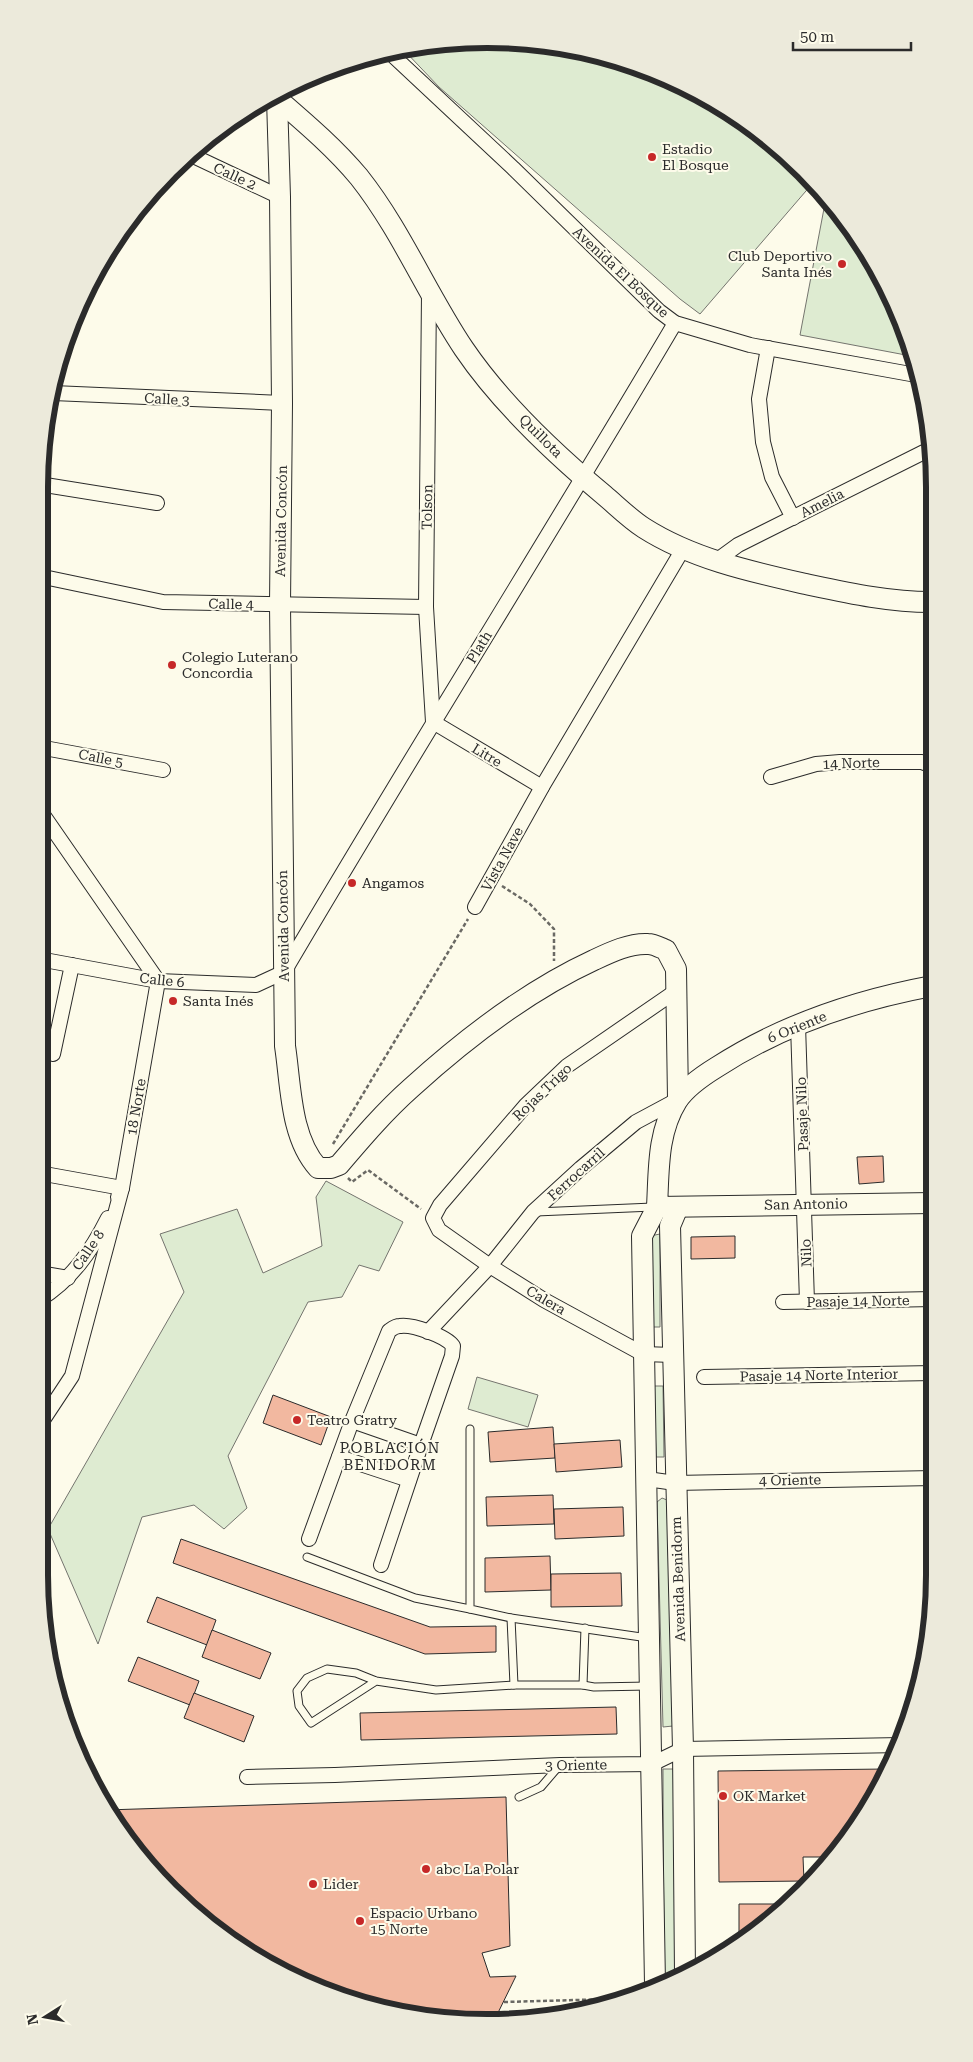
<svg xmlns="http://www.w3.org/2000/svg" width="973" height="2062" font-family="'Roboto Serif',serif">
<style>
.green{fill:#deebd1;stroke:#74746e}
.building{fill:#f2b8a0;stroke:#2b2b2b}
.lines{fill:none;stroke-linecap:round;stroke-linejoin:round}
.lane-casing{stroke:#2b2b2b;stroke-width:9}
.street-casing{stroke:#2b2b2b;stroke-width:16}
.secondary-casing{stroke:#2b2b2b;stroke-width:22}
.path{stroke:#6a6964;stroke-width:2.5;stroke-dasharray:4 2.5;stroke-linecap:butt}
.lane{stroke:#fdfbea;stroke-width:7}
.street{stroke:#fdfbea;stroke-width:14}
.secondary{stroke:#fdfbea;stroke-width:20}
.poi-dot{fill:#c62828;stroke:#fdfbea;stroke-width:2}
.labels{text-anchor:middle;stroke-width:4;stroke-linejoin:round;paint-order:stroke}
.poi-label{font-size:14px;fill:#2b2b2b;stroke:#fdfbea;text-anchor:start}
.street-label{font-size:14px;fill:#2b2b2b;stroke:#fdfbea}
.neighbourhood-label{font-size:15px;letter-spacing:1px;fill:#2b2b2b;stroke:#fdfbea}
.rim{fill:none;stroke:#2b2b2b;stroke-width:6}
</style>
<rect width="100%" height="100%" fill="#fdfbea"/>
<!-- green -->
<g class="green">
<polygon points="486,39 574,47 658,73 759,131 812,184 700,314 680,299 439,87 401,47"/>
<polygon points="826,198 842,214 900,315 911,356 800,335"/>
<polygon points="326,1181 403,1222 379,1271 359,1265 342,1297 308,1302 228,1456 247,1508 224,1529 194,1505 142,1517 98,1644 48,1529 184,1292 160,1234 237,1209 263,1273 322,1246 316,1197"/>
<polygon points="660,1234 660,1327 651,1327 650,1236"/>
<polygon points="477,1377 538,1395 528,1427 468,1409"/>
<polygon points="654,1386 663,1386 664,1457 656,1457"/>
<polygon points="662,1498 667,1500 673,1726 663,1727 657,1502"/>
<polygon points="663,1769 675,1769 677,1976 664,1981"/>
</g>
<!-- building -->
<g class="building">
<polygon points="883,1156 884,1182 859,1184 857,1157"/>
<polygon points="735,1236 735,1258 691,1259 691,1237"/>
<polygon points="273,1395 331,1417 321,1445 263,1423"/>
<polygon points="553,1427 555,1458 490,1462 488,1432"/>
<polygon points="620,1440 622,1467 556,1472 554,1444"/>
<polygon points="553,1495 554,1524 487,1526 486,1497"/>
<polygon points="623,1507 624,1536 555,1539 554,1509"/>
<polygon points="181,1539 430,1627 496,1626 496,1652 425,1654 173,1563"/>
<polygon points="550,1556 551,1590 485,1592 485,1558"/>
<polygon points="621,1573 622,1606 551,1607 551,1574"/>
<polygon points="157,1597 216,1620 207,1645 147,1622"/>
<polygon points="212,1630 271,1653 260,1679 202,1657"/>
<polygon points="138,1657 199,1681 190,1705 128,1681"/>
<polygon points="194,1693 254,1716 244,1742 184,1718"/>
<polygon points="616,1707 617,1734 361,1740 360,1713"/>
<polygon points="886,1769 832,1857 803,1857 804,1881 719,1882 718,1771"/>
<polygon points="506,1797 510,1946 482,1953 490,1977 516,1976 493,2023 486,2023 399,2015 263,1963 150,1871 106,1810"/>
<polygon points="739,1904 783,1904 739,1940"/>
</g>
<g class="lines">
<defs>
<g id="lane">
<polyline points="536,1212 653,1207"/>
<polyline points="470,1429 470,1609 511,1618 648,1638"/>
<polyline points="307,1557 415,1598 470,1609"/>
<polyline points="511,1618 514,1685"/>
<polyline points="376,1681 311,1723 299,1706 297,1691 307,1678 327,1669 356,1673 376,1681 436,1690 514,1685 583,1685 594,1687 649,1686"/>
<polyline points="583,1685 585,1628"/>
<polyline points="519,1797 541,1787 559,1766"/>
</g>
<g id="street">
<polyline points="388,51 513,168 659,311 675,323 750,345 916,375"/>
<polyline points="189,154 280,197"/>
<polyline points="429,293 426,607 433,722 542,787"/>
<polyline points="768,348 759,399 763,442 772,477 793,518"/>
<polyline points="53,393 282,403"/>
<polyline points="44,434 59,362"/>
<polyline points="39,484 157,503"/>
<polyline points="716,561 738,545 930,449"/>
<polyline points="39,576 163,602 426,607"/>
<polyline points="39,747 163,770"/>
<polyline points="771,777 816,764 840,762 922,762 932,766"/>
<polyline points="475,907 542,787 683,549"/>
<path d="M 39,959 L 158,981 L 256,985 L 284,972 C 412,754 547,540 675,323"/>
<polyline points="798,1025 807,1302"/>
<polyline points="53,1054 72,965"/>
<polyline points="39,1173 122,1188 118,1197"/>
<polyline points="39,1273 68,1278"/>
<path d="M 39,1300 C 71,1280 91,1252 108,1218"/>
<polyline points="783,1302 933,1299"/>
<polyline points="428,1332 490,1266 533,1212 581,1168 636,1122 677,1100"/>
<polyline points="673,1355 643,1354 544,1300 490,1266 439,1230 433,1218 440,1205 526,1105 567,1066 676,991"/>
<polyline points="704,1377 934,1373"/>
<polyline points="352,1421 421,1445"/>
<polyline points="39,1426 72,1376 122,1188 158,981 39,809"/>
<polyline points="339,1457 409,1480"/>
<polyline points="647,1479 675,1483 934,1478"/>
<path d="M 309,1539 L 352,1421 L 389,1331 C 393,1328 395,1326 400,1326 C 412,1324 446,1336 453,1346 L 452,1356 L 421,1445 L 381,1565"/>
<polyline points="247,1777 335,1775 560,1765 652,1764 683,1749 901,1745"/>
</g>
<g id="secondary">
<path d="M 273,95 C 303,121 334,147 359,177 C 401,230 427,294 464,349 C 500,402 555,454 604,495 C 617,506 630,519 644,528 C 691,558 748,571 801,583 C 844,592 887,602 931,602"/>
<path d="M 277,99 L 280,197 L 282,403 L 280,605 L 285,1046 C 291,1085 290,1137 318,1168 L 331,1168 L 339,1165 C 362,1138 385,1111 411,1088 C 466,1038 527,991 594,960 C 611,952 630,943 648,944 C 654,944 661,948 666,950 L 676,969 L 678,1099"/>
<path d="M 932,986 C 857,1000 782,1025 717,1067 C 704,1075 686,1087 677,1101 C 657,1133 659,1171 657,1207 L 933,1203"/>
<polyline points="678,1207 670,1226 683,1749 685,1973"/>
<polyline points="655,1984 642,1236 657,1207"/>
</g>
</defs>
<!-- lane casing -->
<use href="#lane" class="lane-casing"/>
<!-- street casing -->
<use href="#street" class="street-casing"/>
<!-- secondary casing -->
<use href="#secondary" class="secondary-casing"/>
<!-- path -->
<g class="path">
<polyline points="502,886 530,904 554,929 554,961"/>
<polyline points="333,1144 468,919"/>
<polyline points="348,1178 352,1182 368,1170 421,1209"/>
<polyline points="504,2002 614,1999"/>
</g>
<!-- lane -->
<use href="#lane" class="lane"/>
<!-- street -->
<use href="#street" class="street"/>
<!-- secondary -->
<use href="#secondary" class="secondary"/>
</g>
<!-- markers -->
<g class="poi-dot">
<circle cx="652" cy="157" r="5"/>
<circle cx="842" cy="264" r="5"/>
<circle cx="172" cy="665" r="5"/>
<circle cx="352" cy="883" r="5"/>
<circle cx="173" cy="1001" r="5"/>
<circle cx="297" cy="1420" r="5"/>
<circle cx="723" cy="1796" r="5"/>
<circle cx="426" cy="1869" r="5"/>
<circle cx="313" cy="1884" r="5"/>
<circle cx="360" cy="1921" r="5"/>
</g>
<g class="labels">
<!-- poi labels -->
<g class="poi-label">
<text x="662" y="154">Estadio<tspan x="662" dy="16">El Bosque</tspan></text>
<text x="832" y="261" text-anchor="end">Club Deportivo<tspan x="832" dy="16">Santa Inés</tspan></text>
<text x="182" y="662">Colegio Luterano<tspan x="182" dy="16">Concordia</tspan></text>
<text x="362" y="888">Angamos</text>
<text x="183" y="1006">Santa Inés</text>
<text x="307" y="1425">Teatro Gratry</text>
<text x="733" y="1801">OK Market</text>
<text x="436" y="1874">abc La Polar</text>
<text x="323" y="1889">Lider</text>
<text x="370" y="1918">Espacio Urbano<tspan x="370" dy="16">15 Norte</tspan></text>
</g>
<!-- street labels -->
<g class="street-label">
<text transform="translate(235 176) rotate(25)" y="5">Calle 2</text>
<text transform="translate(621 272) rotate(43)" y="5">Avenida El Bosque</text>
<text transform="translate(167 399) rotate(3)" y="5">Calle 3</text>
<text transform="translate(541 436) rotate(45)" y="5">Quillota</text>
<text transform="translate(822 503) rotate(-27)" y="5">Amelia</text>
<text transform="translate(427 507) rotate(-89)" y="5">Tolson</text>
<text transform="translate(281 521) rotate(-89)" y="5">Avenida Concón</text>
<text transform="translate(231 604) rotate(1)" y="5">Calle 4</text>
<text transform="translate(479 647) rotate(-58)" y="5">Plath</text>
<text transform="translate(487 755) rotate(31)" y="5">Litre</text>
<text transform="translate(101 758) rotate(11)" y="5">Calle 5</text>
<text transform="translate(851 763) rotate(-2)" y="5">14 Norte</text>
<text transform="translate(502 859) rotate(-61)" y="5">Vista Nave</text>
<text transform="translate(283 926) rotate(-91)" y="5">Avenida Concón</text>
<text transform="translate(162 980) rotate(6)" y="5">Calle 6</text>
<text transform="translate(797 1027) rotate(-22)" y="5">6 Oriente</text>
<text transform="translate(542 1092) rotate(-44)" y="5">Rojas Trigo</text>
<text transform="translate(136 1107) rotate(-80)" y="5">18 Norte</text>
<text transform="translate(802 1114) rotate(-92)" y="5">Pasaje Nilo</text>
<text transform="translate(576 1174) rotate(-42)" y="5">Ferrocarril</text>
<text transform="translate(806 1204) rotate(-1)" y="5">San Antonio</text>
<text transform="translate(88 1250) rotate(-56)" y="5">Calle 8</text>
<text transform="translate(806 1253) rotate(-92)" y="5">Nilo</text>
<text transform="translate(546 1300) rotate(30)" y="5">Calera</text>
<text transform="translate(858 1301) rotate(-1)" y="5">Pasaje 14 Norte</text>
<text transform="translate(819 1375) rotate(-1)" y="5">Pasaje 14 Norte Interior</text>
<text transform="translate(790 1480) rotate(-1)" y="5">4 Oriente</text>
<text transform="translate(678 1579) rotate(-92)" y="5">Avenida Benidorm</text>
<text transform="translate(576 1765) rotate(-1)" y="5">3 Oriente</text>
</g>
<!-- neighbourhood labels -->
<g class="neighbourhood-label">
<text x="390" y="1453">POBLACIÓN<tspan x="390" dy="17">BENIDORM</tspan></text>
</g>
</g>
<!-- crop -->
<path d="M0 0H973V2062H0ZM487 48H487A439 439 0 0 1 926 487V1575A439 439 0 0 1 487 2014H487A439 439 0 0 1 48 1575V487A439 439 0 0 1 487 48Z" fill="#eceadb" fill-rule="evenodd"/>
<path class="rim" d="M487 48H487A439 439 0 0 1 926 487V1575A439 439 0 0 1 487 2014H487A439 439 0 0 1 48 1575V487A439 439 0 0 1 487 48Z"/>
<!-- north arrow -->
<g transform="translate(45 2017) rotate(259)" stroke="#fdfbea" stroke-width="4" paint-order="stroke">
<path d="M0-4L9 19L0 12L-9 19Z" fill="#2b2b2b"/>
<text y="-8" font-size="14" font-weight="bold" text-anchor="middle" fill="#2b2b2b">N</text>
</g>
<!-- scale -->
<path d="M793 42v8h118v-8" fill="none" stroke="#2b2b2b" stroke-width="2.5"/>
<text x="800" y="42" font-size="15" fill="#2b2b2b" stroke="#fdfbea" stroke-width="4" paint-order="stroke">50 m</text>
</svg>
